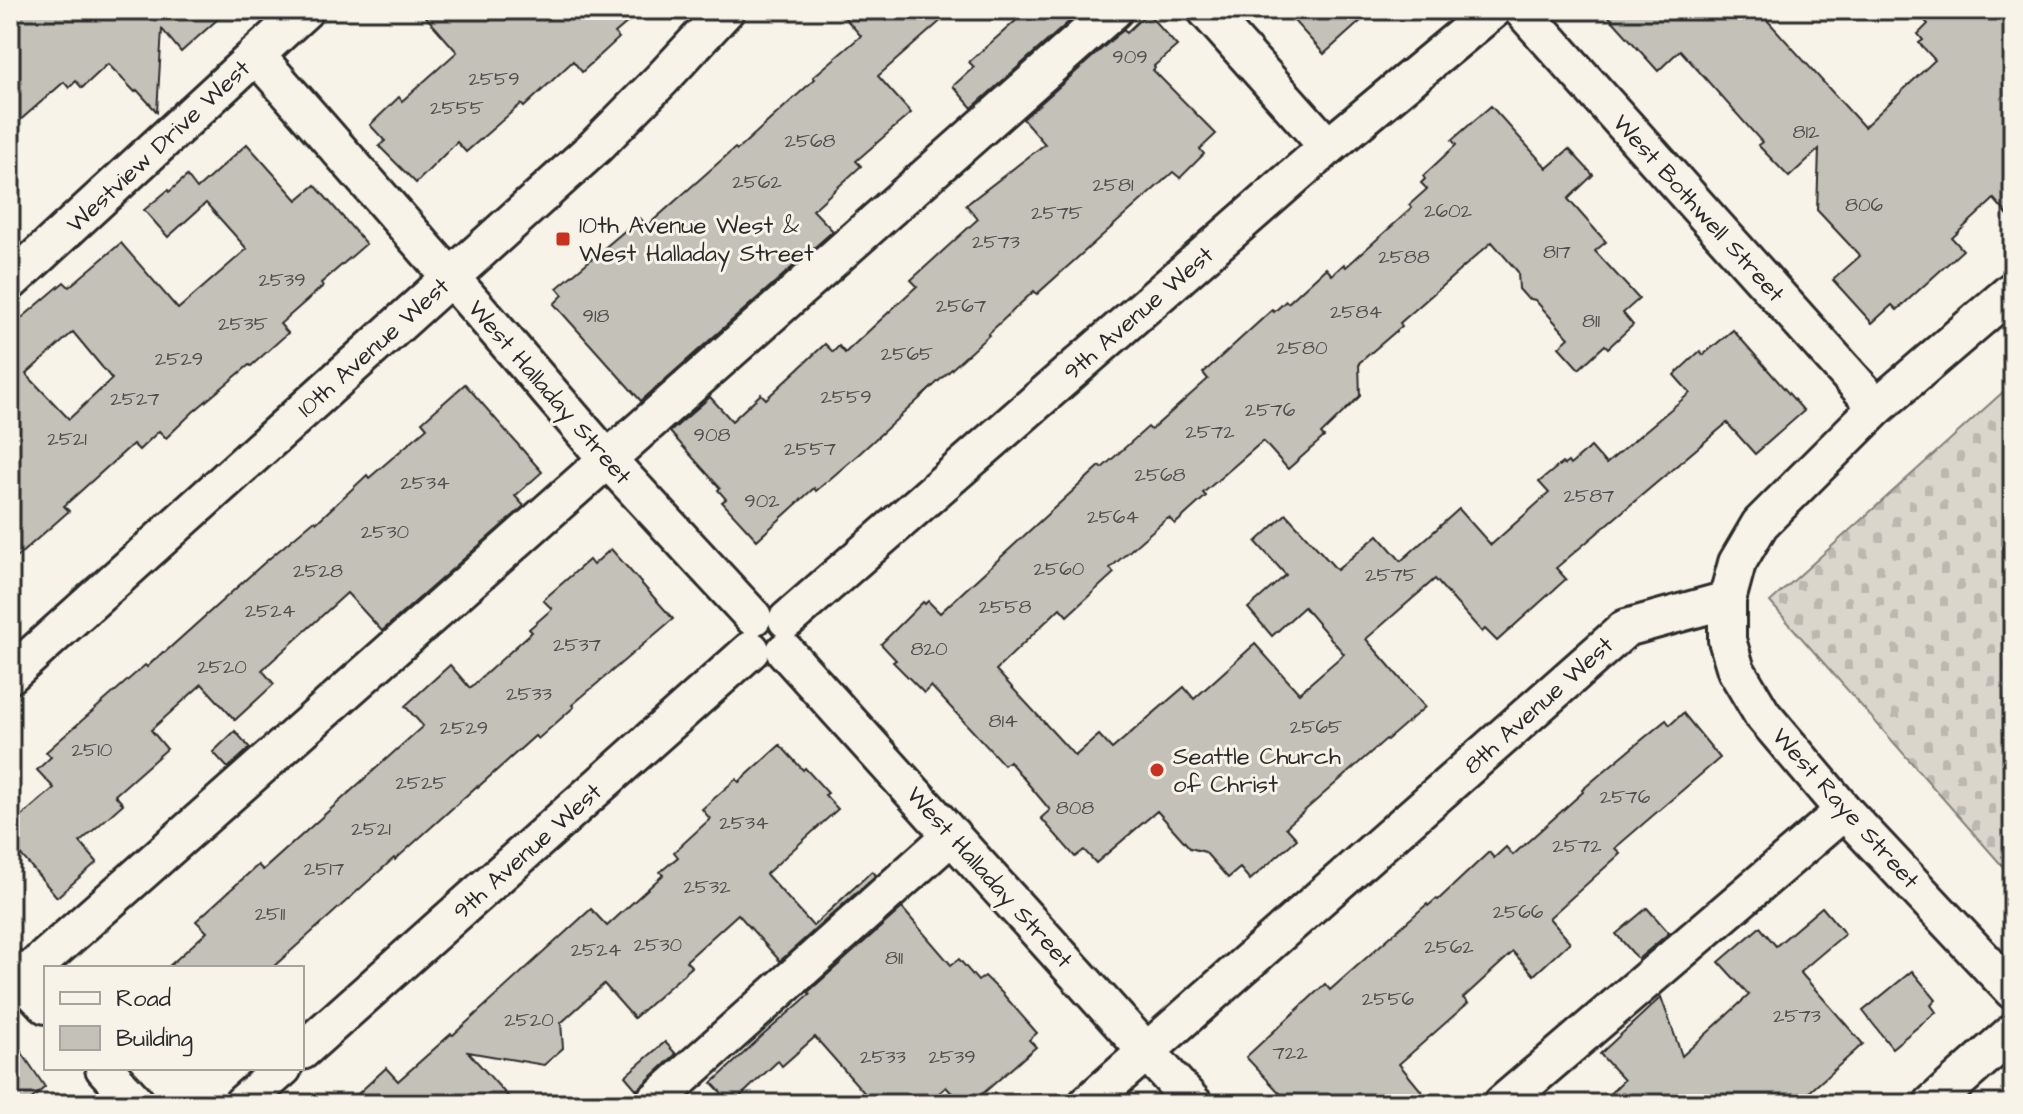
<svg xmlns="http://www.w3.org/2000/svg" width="2023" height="1114" font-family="'Architects Daughter',sans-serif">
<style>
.cemetery{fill:url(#cemetery-stones);stroke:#82807c;stroke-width:2}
.building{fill:#c4c1b9;stroke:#2b2b2b;stroke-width:2;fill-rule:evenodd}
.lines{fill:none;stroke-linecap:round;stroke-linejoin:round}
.minor-casing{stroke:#2b2b2b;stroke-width:42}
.minor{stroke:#f7f3e8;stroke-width:36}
.poi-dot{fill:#c8321e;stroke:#f7f3e8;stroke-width:3}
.labels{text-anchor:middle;stroke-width:6;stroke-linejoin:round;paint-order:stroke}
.number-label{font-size:20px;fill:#51504e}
.street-label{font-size:24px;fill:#2b2b2b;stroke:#f7f3e8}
.poi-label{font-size:24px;fill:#2b2b2b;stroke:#f7f3e8;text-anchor:start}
</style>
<defs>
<pattern id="cemetery-stones" width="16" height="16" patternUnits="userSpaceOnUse" patternTransform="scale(2)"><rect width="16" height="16" fill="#dad6cc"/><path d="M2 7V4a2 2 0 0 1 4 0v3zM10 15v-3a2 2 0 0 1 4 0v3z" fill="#bbb8af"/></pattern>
</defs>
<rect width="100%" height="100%" fill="#f7f3e8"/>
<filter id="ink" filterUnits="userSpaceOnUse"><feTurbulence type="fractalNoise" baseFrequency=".0125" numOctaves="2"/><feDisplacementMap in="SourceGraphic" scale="16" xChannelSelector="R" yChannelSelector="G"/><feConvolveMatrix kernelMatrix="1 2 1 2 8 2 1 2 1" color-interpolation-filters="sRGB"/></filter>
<g filter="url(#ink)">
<!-- cemetery -->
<polygon class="cemetery" points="2013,383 2013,878 1770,602"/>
<!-- building -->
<g class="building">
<polygon points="10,10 228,10 181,52 162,29 157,112 137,90 135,92 108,64 82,88 76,81 69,88 64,82 10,129"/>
<polygon points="420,10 642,10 615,33 619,38 582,72 573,61 524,107 521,104 466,152 457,142 416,183 379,146 385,141 370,125 399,97 402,101 457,52"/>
<polygon points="838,10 953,10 878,76 911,113 856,161 861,166 813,210 833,231 641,401 554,304 563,295 557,288 640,218 647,226 735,148 737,150 815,79 813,77 861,36"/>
<polygon points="1028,10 1082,10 972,108 953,86 974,67 969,62"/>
<polygon points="1284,10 1373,10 1324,54"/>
<polygon points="1603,10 1758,10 1864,127 1935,60 1919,43 1923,40 1918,34 1928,24 1915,10 2013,10 2013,221 1994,199 1952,238 1963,250 1897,310 1892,305 1872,323 1833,280 1860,256 1817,210 1819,149 1789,177 1758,145 1762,142 1680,50 1658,71"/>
<polygon points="1147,13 1177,46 1154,66 1155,68 1153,70 1216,134 1200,149 1204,154 1180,178 1173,172 1037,294 1034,291 988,334 989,335 860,453 816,491 814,488 757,540 722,502 726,499 718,490 720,488 670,432 710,397 732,421 761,394 766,399 825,344 833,352 839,346 845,353 917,286 911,280 978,219 966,205 1045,144 1023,119 1116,36 1124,30 1126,33"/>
<polygon points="1491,106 1547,168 1569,149 1593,175 1568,199 1606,242 1595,251 1639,299 1623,313 1633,325 1608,348 1605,345 1579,369 1559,347 1569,338 1535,300 1527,298 1519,289 1518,272 1492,242 1400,323 1402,326 1359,363 1360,396 1321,434 1324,437 1288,469 1263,441 1203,493 1206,496 1175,524 1169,518 1165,520 1110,568 1114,573 1067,616 1060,608 996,670 1075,756 1099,735 1112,749 1184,687 1194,699 1255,644 1299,693 1344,654 1304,607 1272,636 1248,608 1286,575 1256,542 1286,514 1337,570 1378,535 1401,561 1459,509 1491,545 1549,493 1539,482 1562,463 1564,465 1568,462 1570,465 1591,447 1606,464 1690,393 1674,375 1700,351 1703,355 1733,330 1804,411 1755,454 1727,423 1556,568 1566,579 1497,641 1485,629 1482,632 1435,579 1366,639 1425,707 1387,740 1386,739 1286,827 1297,839 1250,880 1240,868 1228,878 1205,852 1190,848 1157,811 1096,863 1084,850 1075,857 1041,818 1050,810 1009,761 1004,765 931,686 924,693 893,662 896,660 881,644 923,602 925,604 928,601 940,613 1100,466 1102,468 1148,427 1151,430 1208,379 1203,373 1272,310 1274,312 1286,301 1288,303 1326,268 1332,275 1344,264 1346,267 1412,208 1409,205 1427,189 1421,183 1425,179 1423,176 1456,145 1452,140"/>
<path d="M 247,144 L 297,200 L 315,185 L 366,244 L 321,283 L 323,286 L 280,324 L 288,333 L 251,366 L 249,365 L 193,412 L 166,438 L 159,431 L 139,450 L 133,444 L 64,506 L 69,511 L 10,563 L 10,328 L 64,282 L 69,287 L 121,243 L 178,309 L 247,249 L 206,203 L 168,237 L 144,210 L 168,190 L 169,192 L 187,176 L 197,189 ZM 73,332 L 112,379 L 69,419 L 26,374 Z"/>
<polygon points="465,384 542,472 515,496 524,506 382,631 347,593 262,670 274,684 235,720 202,684 151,730 167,749 115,795 123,804 80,842 97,862 57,897 10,842 10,826 54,788 37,770 51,757 46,752 145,665 147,667 163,652 164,653 264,563 315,520 317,522 367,475 369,478 427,428 422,422"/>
<polygon points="611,549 673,619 572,705 574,707 538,739 535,736 478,787 477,786 395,860 394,858 272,968 167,968 207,932 196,921 258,865 263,870 423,726 405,706 450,665 470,688 532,632 529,629 552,609 543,600 589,560 593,565"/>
<polygon points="1683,713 1720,758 1615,848 1620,854 1549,918 1570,942 1534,975 1513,952 1463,998 1468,1003 1399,1064 1432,1104 1290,1104 1246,1057 1325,984 1330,990 1427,904 1428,906 1436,899 1438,900 1489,852 1494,858 1506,847 1513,855 1583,792 1582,790 1610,766 1666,720 1670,725"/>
<polygon points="235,731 250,748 228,768 213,752"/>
<polygon points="780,745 803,770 805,768 828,793 825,795 838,809 766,874 813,926 872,871 876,875 780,961 738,914 686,961 692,967 634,1018 604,984 561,1023 563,1048 544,1065 468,1052 515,1104 347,1104 386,1068 398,1081 451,1034 453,1035 591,909 607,926 663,875 660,872 678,857 674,852 710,819 702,809 736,779 739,782"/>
<polygon points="1822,907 1845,934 1800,972 1863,1044 1796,1104 1599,1104 1624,1080 1600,1054 1661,997 1682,1056 1749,995 1719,962 1760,927 1776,946"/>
<polygon points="902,908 951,965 959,959 978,981 985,976 1002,993 1037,1033 1029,1040 1036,1047 971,1104 962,1104 946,1087 927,1104 874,1104 815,1037 782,1066 778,1061 732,1104 712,1083 761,1037 810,994 808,992"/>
<polygon points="1647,908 1669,933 1638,959 1616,934"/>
<polygon points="1912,971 1936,1000 1931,1005 1936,1012 1892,1048 1863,1011"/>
<polygon points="10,1035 45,1087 26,1104 10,1104"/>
<polygon points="665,1042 676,1054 637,1090 625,1076"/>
</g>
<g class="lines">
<defs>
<g id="minor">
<polyline points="1206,10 1328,147"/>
<polyline points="1522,10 1877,407"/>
<polyline points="256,55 479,310 608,460 753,617"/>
<polyline points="10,282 305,10"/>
<polyline points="2013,290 1877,407 1760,524 1737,563 1727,600 1727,640 1736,670 1762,714 1844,811 2013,991"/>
<polyline points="787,620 1315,158 1493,10"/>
<polyline points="785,651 1194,1104"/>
<polyline points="10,675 595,147 662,79 726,10"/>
<polyline points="10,967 46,1005"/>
<polyline points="10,989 1114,10"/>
<polyline points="302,1051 751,650"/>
<polyline points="104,1068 137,1104"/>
<polyline points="242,1104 283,1068"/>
<polyline points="652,1104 952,835"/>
<polyline points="1087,1104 1626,628 1727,600"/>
<polyline points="1502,1104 1844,811"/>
<polyline points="1932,1104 2013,1032"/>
</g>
</defs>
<!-- minor casing -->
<use href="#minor" class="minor-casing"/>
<!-- minor -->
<use href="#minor" class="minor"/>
</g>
</g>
<!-- markers -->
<g class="poi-dot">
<rect x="555" y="231" width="16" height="16" rx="4"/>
<circle cx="1157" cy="770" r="8"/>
</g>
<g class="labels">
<!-- number labels -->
<g class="number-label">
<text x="1130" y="63">909</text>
<text x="494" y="85">2559</text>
<text x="457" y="114">2555</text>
<text x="1806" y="138">812</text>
<text x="810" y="147">2568</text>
<text x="757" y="188">2562</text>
<text x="1113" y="191">2581</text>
<text x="1864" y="211">806</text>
<text x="1448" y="217">2602</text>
<text x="1057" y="219">2575</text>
<text x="996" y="248">2573</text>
<text x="1557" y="258">817</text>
<text x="1404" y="263">2588</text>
<text x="282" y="286">2539</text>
<text x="961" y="312">2567</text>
<text x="1356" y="318">2584</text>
<text x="596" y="322">918</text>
<text x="1591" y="327">811</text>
<text x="243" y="330">2535</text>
<text x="1302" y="354">2580</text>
<text x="907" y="360">2565</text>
<text x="179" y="365">2529</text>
<text x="846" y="403">2559</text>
<text x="135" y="405">2527</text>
<text x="1270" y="416">2576</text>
<text x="1210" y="438">2572</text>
<text x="712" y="441">908</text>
<text x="67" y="445">2521</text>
<text x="810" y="455">2557</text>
<text x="1160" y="481">2568</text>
<text x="425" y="489">2534</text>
<text x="1589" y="502">2587</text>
<text x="762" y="507">902</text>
<text x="1113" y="523">2564</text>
<text x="385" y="538">2530</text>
<text x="1059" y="575">2560</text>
<text x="318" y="577">2528</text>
<text x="1391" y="581">2575</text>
<text x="1005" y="613">2558</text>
<text x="270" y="617">2524</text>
<text x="577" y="651">2537</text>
<text x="929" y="655">820</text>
<text x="222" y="673">2520</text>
<text x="529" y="700">2533</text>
<text x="1003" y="727">814</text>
<text x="1316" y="733">2565</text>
<text x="464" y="734">2529</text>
<text x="92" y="756">2510</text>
<text x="421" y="789">2525</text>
<text x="1625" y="803">2576</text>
<text x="1075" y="814">808</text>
<text x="744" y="829">2534</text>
<text x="371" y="835">2521</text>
<text x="1577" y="852">2572</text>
<text x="324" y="875">2517</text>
<text x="707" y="893">2532</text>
<text x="1518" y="918">2566</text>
<text x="270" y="920">2511</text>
<text x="658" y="951">2530</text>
<text x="1449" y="953">2562</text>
<text x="596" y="956">2524</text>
<text x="894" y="964">811</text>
<text x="1388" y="1005">2556</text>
<text x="1797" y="1022">2573</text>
<text x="529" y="1026">2520</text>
<text x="1290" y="1059">722</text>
<text x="883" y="1063">2533</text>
<text x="952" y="1063">2539</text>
</g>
<!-- street labels -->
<g class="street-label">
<text transform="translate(158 146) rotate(-43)" y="8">Westview Drive West</text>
<text transform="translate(1699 208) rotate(48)" y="8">West Bothwell Street</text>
<text transform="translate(1138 313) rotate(-41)" y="8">9th Avenue West</text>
<text transform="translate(373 347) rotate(-42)" y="8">10th Avenue West</text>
<text transform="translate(550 392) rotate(49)" y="8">West Halladay Street</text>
<text transform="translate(1538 705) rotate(-42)" y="8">8th Avenue West</text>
<text transform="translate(1846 808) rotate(48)" y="8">West Raye Street</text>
<text transform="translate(527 851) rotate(-42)" y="8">9th Avenue West</text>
<text transform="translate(990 877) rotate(48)" y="8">West Halladay Street</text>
</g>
<!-- poi labels -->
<g class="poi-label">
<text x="579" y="233">10th Avenue West &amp;<tspan x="579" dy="28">West Halladay Street</tspan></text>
<text x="1173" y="764">Seattle Church<tspan x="1173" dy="28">of Christ</tspan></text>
</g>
</g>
<!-- margin -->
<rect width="2023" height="1114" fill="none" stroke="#f7f3e8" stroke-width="40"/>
<rect x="20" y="20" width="1983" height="1074" fill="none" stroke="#2b2b2b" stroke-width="3" filter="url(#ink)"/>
<!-- legend -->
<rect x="44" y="966" width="260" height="104" fill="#f7f3e8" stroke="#a5a39c" stroke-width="2"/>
<rect x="60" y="992" width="40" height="12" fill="#f7f3e8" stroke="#a5a39c" stroke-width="2"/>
<text x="116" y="1006" font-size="24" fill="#2b2b2b">Road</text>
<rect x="60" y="1026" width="40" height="24" fill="#c4c1b9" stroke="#a5a39c" stroke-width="2"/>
<text x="116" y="1046" font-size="24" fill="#2b2b2b">Building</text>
</svg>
